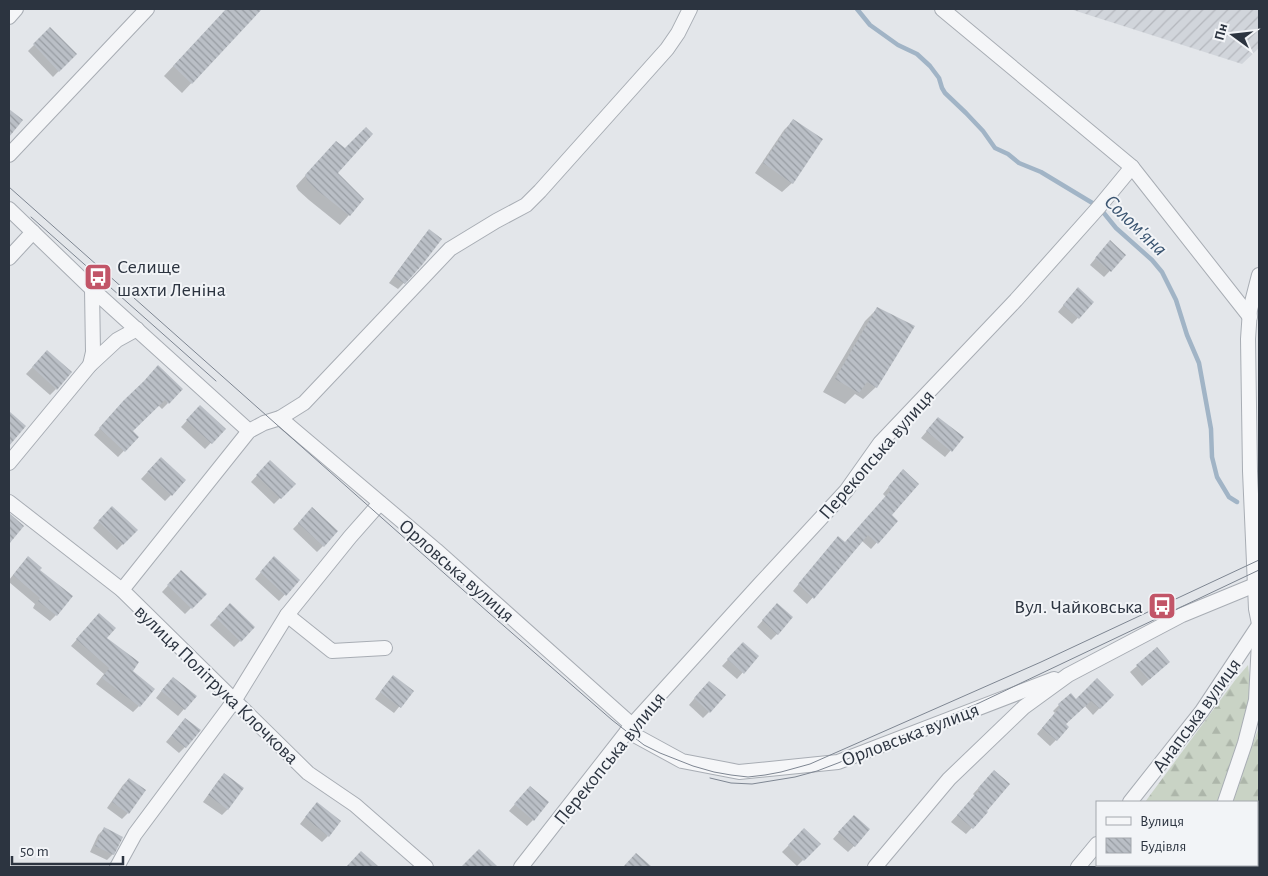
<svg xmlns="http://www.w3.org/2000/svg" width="1268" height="876" font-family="'Alegreya Sans',sans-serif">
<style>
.industrial{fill:url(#industrial-furrows)}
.forest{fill:url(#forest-firs)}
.shadow{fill:#0003}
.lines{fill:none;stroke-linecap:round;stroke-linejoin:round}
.stream{stroke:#a1b4c6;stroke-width:4.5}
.building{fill:url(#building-back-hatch)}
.minor-casing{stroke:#a8adb4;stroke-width:16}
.minor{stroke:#f5f6f8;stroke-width:14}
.tram{stroke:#7e8692;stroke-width:1}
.labels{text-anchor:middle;stroke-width:4;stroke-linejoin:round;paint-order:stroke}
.poi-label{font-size:20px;fill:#2c3440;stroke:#f2f4f7;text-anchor:start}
.street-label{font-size:20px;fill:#2c3440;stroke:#f2f4f7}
.water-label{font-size:21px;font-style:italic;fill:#3a5470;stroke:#f2f4f7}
</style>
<defs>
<pattern id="industrial-furrows" width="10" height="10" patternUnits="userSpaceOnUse" patternTransform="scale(1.25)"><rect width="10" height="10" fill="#d1d5db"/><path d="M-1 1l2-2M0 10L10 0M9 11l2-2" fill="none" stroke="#b4b7bd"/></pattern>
<pattern id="forest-firs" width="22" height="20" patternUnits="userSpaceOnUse" patternTransform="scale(1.25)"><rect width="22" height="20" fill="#c9d3c5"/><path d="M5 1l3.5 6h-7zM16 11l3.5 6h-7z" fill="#adb6aa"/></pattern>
<pattern id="building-back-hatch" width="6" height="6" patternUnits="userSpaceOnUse" patternTransform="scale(1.25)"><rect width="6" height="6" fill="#babfc6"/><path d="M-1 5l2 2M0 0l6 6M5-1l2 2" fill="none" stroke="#979ca2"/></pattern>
</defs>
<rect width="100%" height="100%" fill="#e3e6ea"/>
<!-- industrial -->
<polygon class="industrial" points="1070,9 1259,9 1259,48 1242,64"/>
<!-- forest -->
<g class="forest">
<polygon points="1248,665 1251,689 1245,722 1219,802 1145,802 1236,679"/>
<polygon points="1259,727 1259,867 1208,867 1209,865 1257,865 1257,802 1231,802"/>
<polygon points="1098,865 1199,865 1198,867 1096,867"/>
</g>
<!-- shadow -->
<g class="shadow">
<polygon points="227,9 261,9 182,93 164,76"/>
<polygon points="50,29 75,54 53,77 28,51"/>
<polygon points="794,120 792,183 782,192 755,173 784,130"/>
<polygon points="327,152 336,173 349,215 340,225 309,200 298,190 296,186"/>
<polygon points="429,231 422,264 398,289 389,283 423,237"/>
<polygon points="1104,248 1125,255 1104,277 1090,265"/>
<polygon points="1072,295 1093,302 1072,324 1058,312"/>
<polygon points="877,309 876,387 863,399 855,394 845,404 823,392 865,321"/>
<polygon points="41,358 56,389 50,395 26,374"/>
<polygon points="152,373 168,403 162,409 158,405 131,432 137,437 118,457 94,435 118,408 140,387"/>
<polygon points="194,413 224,429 205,449 181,427"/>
<polygon points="938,418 962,437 945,457 921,438"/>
<polygon points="155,464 185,481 165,501 141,479"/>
<polygon points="264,468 294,484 274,504 251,482"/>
<polygon points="897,477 890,515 896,521 871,549 862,541 807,604 793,591 832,544 845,544 886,497 883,494"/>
<polygon points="112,507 136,530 117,550 93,528"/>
<polygon points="312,509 323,546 317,552 293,529"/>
<polygon points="22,564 38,571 56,615 50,621 33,608 35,604 9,582 9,580"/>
<polygon points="268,564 298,580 279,601 255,579"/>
<polygon points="175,578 205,594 185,614 162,592"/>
<polygon points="224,611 254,627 234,647 210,625"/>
<polygon points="771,611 777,634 771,640 757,627"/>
<polygon points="93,621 105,638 131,672 139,706 133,712 96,684 104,674 71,646"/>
<polygon points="1157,649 1162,668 1142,686 1130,672"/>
<polygon points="737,650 757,656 737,679 722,666"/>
<polygon points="387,683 412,691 394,713 375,699"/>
<polygon points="167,684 195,696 178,716 156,698"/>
<polygon points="703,688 709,712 703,718 689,705"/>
<polygon points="1112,695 1093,715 1085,706 1064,725 1056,740 1050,746 1037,734 1055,713 1053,711 1059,705 1076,700"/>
<polygon points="185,719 185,747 179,753 166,742"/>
<polygon points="224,775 228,809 222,815 203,802 218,781"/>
<polygon points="988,778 985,811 987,812 966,834 951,822 975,796 973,794"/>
<polygon points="129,779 128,813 122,819 107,808 123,785"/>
<polygon points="524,794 533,820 527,826 509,811"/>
<polygon points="311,810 328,836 322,842 300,824"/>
<polygon points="848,822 854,846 848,852 833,839"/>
<polygon points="104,829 113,854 107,860 90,852 98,835"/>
<polygon points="804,830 819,844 797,866 782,852"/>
</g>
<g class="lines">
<!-- stream -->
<polyline class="stream" points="857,9 870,25 898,45 917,54 930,66 939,78 942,88 945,93 966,113 983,131 995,148 1008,154 1019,163 1041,172 1099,207 1116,228 1152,260 1162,272 1176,300 1187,335 1199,363 1211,429 1212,457 1217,477 1229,497 1237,502"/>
</g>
<!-- building -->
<g class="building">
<polygon points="226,9 262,9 192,84 173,66"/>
<polygon points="50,27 77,54 59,72 33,44"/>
<polygon points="9,109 23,120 9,137"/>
<polygon points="793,119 823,139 793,184 763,163"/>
<polygon points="366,127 373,134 338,173 364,199 350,216 318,191 307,180 305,175 336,141 345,148"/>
<polygon points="429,229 442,239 422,265 405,284 394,276"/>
<polygon points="1110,240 1126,255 1111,272 1095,258"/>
<polygon points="1078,287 1094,302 1079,319 1063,305"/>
<polygon points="877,307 915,326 877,388 867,382 859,393 835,379"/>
<polygon points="47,350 72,372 57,390 32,367"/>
<polygon points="158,365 183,389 169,404 165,400 133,431 139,437 125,452 99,428 124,400 144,381"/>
<polygon points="200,405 226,429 212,444 186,420"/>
<polygon points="9,411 26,426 9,446"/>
<polygon points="938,417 964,437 952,452 926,431"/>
<polygon points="161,457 186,480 172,496 147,472"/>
<polygon points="270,460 296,484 281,499 256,475"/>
<polygon points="903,469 919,484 892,515 898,521 878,544 868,535 814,599 798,584 838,536 845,542 891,490 888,487"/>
<polygon points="112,506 138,530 123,545 98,521"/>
<polygon points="312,507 338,531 324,547 298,523"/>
<polygon points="9,513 24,526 9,544"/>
<polygon points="28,556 42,568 40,570 73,596 57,616 38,601 40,598 13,575"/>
<polygon points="274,556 300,580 286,596 260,572"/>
<polygon points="181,570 207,594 192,609 167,585"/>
<polygon points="230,603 255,627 241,642 216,618"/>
<polygon points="777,603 793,617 778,635 762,620"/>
<polygon points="99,613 116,628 107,638 139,662 133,671 155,689 140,707 102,678 109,668 76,639"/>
<polygon points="743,642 759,656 744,674 727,659"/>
<polygon points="1157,647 1170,662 1149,680 1136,665"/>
<polygon points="393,675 414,691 401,708 380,692"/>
<polygon points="173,677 197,696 185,710 161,691"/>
<polygon points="1097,678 1114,695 1100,709 1091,701 1066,724 1069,727 1057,741 1042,728 1060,707 1058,704 1071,693 1076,699"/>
<polygon points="709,681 726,695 710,713 694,698"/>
<polygon points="185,718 201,730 186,748 171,736"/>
<polygon points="994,770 1010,784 987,811 988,812 973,829 957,815 980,789 978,788"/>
<polygon points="224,773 244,788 228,810 208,795"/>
<polygon points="129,778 146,790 129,814 112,802"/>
<polygon points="530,786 549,802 534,821 514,804"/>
<polygon points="317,802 341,821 329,837 305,817"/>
<polygon points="854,815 870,829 855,847 838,832"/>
<polygon points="104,827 123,837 114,855 95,846"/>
<polygon points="804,828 821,844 804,861 788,845"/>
<polygon points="479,849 498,867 461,867"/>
<polygon points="361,851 379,867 346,867"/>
<polygon points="636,853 652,867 623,867"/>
</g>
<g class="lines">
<defs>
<g id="minor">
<polyline points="942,9 1132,167"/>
<polyline points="9,17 16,9"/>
<polyline points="9,155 147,9"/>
<polyline points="9,209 92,289 249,431"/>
<polyline points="9,258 33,232"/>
<polyline points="1259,275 1250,310 1248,339 1250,471 1256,609 1259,624"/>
<polyline points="90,365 93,352 92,289"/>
<polyline points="280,418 436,550 632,725"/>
<polyline points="9,463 90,365 117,340 137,329"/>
<polyline points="9,502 122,590 308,773 355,805 426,867"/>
<polyline points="122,590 249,431 264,423 280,418 304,403 450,249 496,221 526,205 540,191 667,49 678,33 690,9"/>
<polyline points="287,615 332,651 385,648"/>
<polyline points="627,731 682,761 739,772 838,762 1054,679"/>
<polyline points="1130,802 1202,711 1259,625"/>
<polyline points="1225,802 1245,743 1256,700 1259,641"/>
<polyline points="117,867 135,834 234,701 287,615 350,537 380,503"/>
<polyline points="521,867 632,725 760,584 846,491 880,443 1016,300 1099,207 1132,167 1250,317"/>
<polyline points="875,867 949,779 1024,707 1068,675 1182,615 1255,585"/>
<polyline points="1078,867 1097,844"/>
<polyline points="1204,867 1205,865"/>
</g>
</defs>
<!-- minor casing -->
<use href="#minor" class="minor-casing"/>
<!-- minor -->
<use href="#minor" class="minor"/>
<!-- tram -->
<g class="tram">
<polyline points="9,187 489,613 612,720 644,745 660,753 693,766 714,772 731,775 748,777 765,775 781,772 810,764 1041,662 1259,560"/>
<polyline points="31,217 216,381"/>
<polyline points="710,778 731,783 752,784 795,777 817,771 838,763 979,703 1259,570"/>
</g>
</g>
<!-- icons -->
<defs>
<symbol id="bus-square" viewBox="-11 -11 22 22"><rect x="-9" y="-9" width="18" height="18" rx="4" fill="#c25568" stroke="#f2f4f7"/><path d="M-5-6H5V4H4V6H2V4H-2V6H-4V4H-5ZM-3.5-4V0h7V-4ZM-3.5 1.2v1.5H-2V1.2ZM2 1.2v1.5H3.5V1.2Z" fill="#fff"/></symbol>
</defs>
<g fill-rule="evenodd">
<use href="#bus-square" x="82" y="261" width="32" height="32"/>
<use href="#bus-square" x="1146" y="590" width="32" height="32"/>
</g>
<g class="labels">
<!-- poi labels -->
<g class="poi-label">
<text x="117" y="273">Селище<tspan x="117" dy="23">шахти Леніна</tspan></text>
<text x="1143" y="613" text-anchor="end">Вул. Чайковська</text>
</g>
<!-- street labels -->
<g class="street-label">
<text transform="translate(876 454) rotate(-49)" y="7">Перекопська вулиця</text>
<text transform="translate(457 570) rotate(41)" y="7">Орловська вулиця</text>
<text transform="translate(217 684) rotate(44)" y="7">вулиця Політрука Клочкова</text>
<text transform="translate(1196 715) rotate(-54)" y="7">Анапська вулиця</text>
<text transform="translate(910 734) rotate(-21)" y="7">Орловська вулиця</text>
<text transform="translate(609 758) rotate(-51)" y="7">Перекопська вулиця</text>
</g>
<!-- water labels -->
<g class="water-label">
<text transform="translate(1136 225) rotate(44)" y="7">Солом'яна</text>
</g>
</g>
<!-- border -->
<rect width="1268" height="876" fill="none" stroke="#2c3440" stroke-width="20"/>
<!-- legend -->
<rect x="1096" y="801" width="162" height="65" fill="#f2f4f7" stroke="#a3a7ae"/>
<rect x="1106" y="817" width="25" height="8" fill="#f5f6f8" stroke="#a3a7ae"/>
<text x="1140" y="826" font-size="15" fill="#2c3440">Вулиця</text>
<rect x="1106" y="838" width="25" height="15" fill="url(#building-back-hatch)" stroke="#a3a7ae"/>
<text x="1140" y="851" font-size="15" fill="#2c3440">Будівля</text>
<!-- north arrow -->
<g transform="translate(1233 35) rotate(285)" stroke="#f2f4f7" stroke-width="4" paint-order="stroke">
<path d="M0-4L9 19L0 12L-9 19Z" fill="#2c3440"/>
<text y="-8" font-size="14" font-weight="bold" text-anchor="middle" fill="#2c3440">Пн</text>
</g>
<!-- scale -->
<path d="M12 856v8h111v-8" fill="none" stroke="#2c3440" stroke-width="2.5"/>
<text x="20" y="856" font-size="15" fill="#2c3440" stroke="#f2f4f7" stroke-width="4" paint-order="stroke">50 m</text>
</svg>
